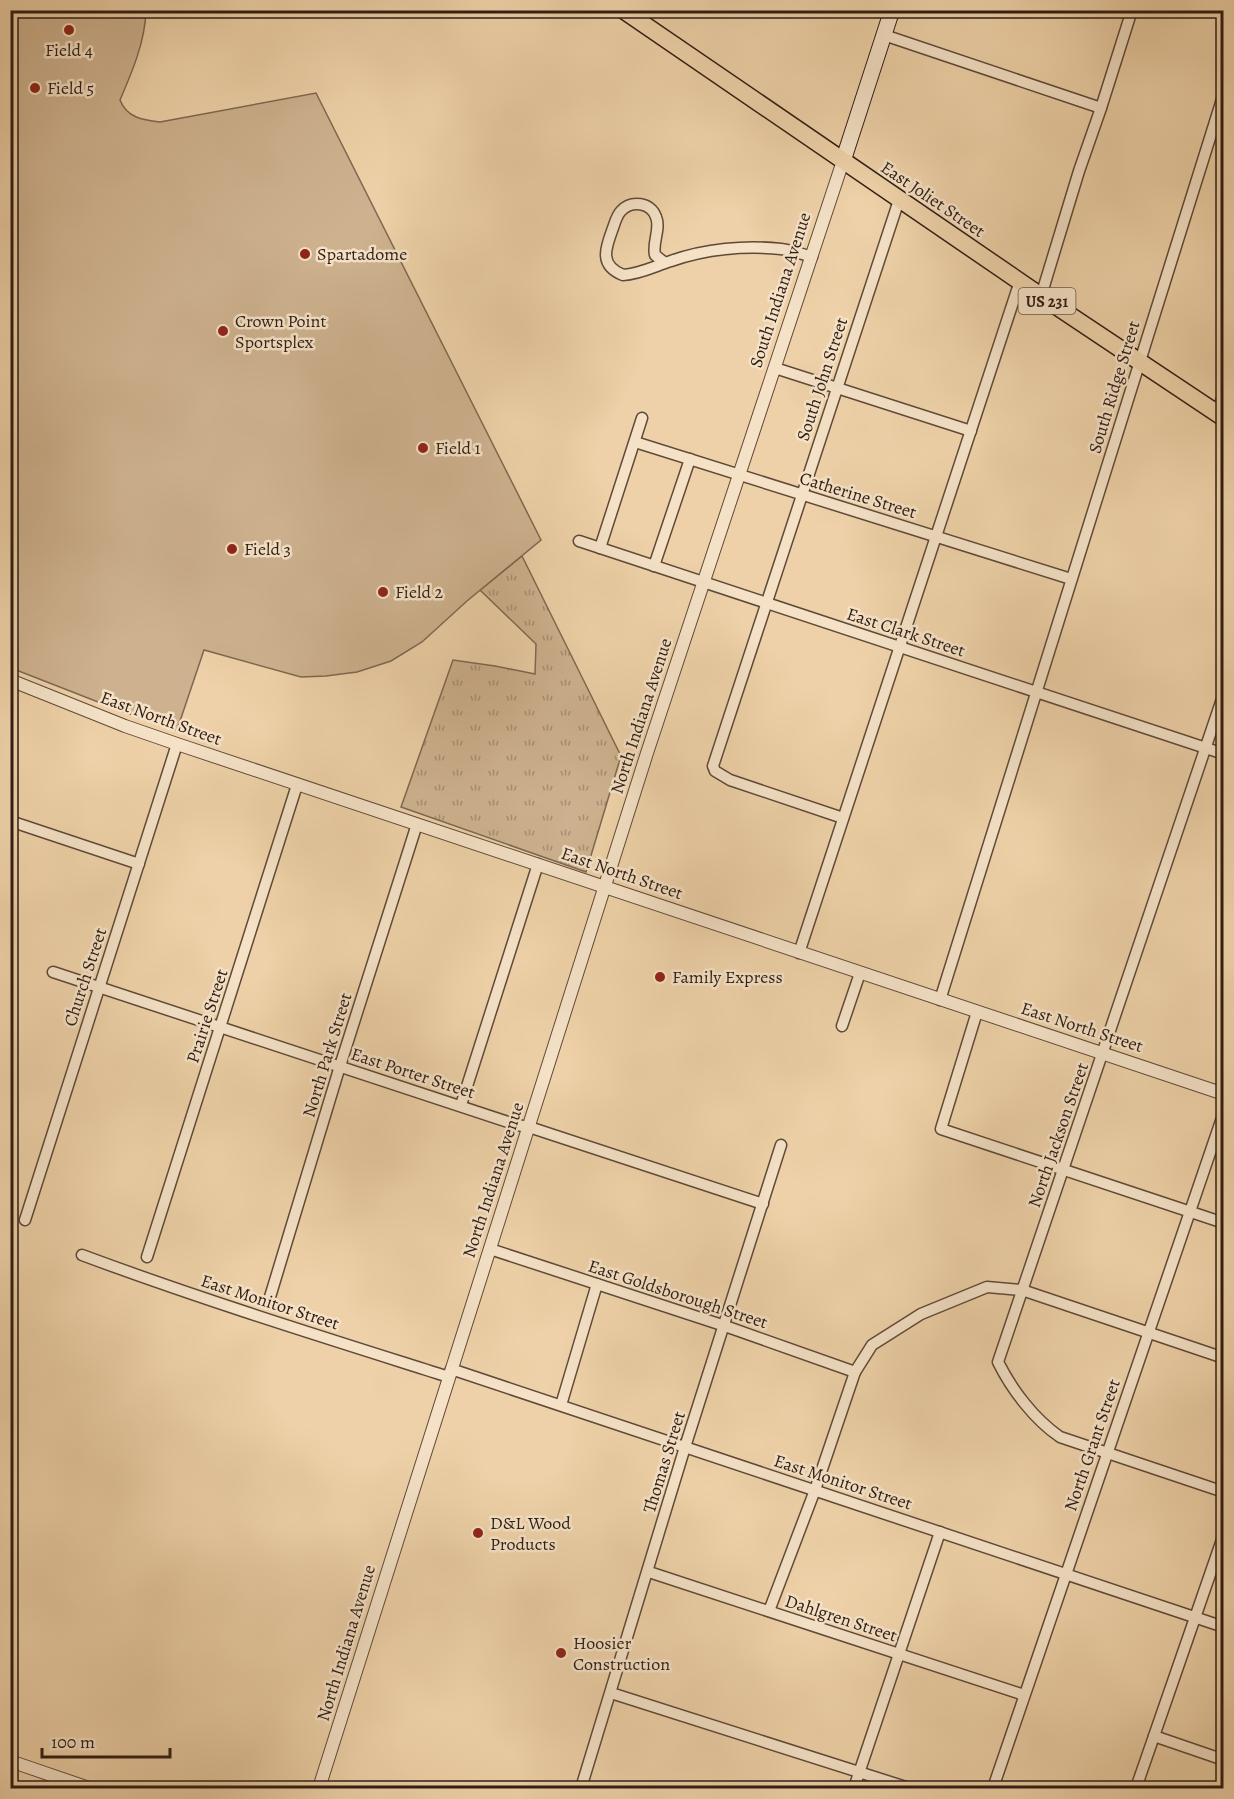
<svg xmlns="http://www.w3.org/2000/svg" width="1234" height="1799" font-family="Alegreya,serif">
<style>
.grass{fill:url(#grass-tufts);stroke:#7e6852;stroke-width:1.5}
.pitch{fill:#ceb28f;stroke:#7e6852;stroke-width:1.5}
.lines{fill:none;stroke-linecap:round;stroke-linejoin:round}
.minor-casing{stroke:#5f4a39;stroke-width:13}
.tertiary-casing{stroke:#5f4a39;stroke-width:14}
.secondary-casing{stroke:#2f1d14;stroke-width:17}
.primary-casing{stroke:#2f1d14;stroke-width:19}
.minor{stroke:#f4e1c6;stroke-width:10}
.tertiary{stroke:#f4e1c6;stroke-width:12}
.secondary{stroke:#f4e1c6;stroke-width:15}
.primary{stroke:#eed1a8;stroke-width:16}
.poi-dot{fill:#8f2418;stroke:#f4e1c6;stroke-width:2}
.labels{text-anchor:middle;stroke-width:5;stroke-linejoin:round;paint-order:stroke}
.shield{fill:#f4e1c6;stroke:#6a5849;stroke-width:1.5}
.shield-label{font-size:16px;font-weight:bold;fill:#2f1d14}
.poi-label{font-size:18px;fill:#2f1d14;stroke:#f4e1c6;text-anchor:start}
.street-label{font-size:18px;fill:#2f1d14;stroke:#f4e1c6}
</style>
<defs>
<pattern id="grass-tufts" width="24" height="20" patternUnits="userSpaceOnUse" patternTransform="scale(1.5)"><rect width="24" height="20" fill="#ceb28f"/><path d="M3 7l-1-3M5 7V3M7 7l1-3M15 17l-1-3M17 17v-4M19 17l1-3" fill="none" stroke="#a89074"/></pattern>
</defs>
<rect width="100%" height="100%" fill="#eed1a8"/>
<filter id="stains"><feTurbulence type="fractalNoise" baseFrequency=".00333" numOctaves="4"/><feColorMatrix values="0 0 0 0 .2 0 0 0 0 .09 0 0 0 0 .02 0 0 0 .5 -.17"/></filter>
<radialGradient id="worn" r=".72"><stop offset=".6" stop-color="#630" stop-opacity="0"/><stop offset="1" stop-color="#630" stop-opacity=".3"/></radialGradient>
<!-- grass -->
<polygon class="grass" points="522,556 621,756 586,872 401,807 453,660 495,666 535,674 536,644 480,590"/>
<!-- pitch -->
<path class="pitch" d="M 10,11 L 146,11 C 145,42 132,72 120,100 C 127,118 143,120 160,122 L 316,93 L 541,540 L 467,601 L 422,642 L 391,661 L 357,672 L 326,676 L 301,677 L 204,650 L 177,730 L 116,709 L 11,668 Z"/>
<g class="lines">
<defs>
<g id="minor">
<polyline points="884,35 1101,108"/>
<path d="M 665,263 L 655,255 C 652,242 661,229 656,217 C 651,202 631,200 621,211 C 617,215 615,222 613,228 C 606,247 598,265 623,275 C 640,274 655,266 671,261 C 705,249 745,245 781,249 C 791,250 802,254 812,257"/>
<polyline points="1041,296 1079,171 1101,108 1132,10"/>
<polyline points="775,368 971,431"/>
<polyline points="1217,413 1224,393"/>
<polyline points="635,442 1071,579"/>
<polyline points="579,541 1224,754"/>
<polyline points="600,548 642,418"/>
<polyline points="654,566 690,459"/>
<path d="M 1224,693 L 998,1362 C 1012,1390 1034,1419 1060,1437 L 1224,1492"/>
<polyline points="843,818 730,780 715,771 713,766 899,200"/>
<polyline points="10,821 139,864"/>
<polyline points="799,953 1020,281"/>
<polyline points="53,972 517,1125 529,1127 763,1204"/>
<polyline points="940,1000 1224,93"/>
<polyline points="977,1012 941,1129 1224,1223"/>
<polyline points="842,1026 860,973"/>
<polyline points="461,1105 538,864"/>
<polyline points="25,1220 177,744"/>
<polyline points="490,1249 725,1326 855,1372"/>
<path d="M 82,1255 C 203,1300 326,1338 449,1377"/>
<polyline points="147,1257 297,785"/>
<polyline points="270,1297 340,1066 417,824"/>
<polyline points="451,1369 1224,1627"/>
<polyline points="561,1405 597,1284"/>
<polyline points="649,1572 1024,1695"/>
<polyline points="769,1611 815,1490 855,1372 872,1345 921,1314 987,1287 1022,1290 1224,1358"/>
<polyline points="611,1693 909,1788"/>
<polyline points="1154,1736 1224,1760"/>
<polyline points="581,1788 685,1447 781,1145"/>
<polyline points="854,1788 940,1532"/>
<polyline points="993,1788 1224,1112"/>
<polyline points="1136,1788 1224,1534"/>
</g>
<g id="tertiary">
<polyline points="10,680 125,726 177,744 1224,1094"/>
<polyline points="10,1761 89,1788"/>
<polyline points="319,1788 647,753 843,161"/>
</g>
<polyline id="secondary" points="843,161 892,10"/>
<polyline id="primary" points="623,10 1041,296 1224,418"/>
</defs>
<!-- minor casing -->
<use href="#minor" class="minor-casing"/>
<!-- tertiary casing -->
<use href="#tertiary" class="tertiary-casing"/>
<!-- secondary casing -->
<use href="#secondary" class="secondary-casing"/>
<!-- primary casing -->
<use href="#primary" class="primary-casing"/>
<!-- minor -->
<use href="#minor" class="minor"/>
<!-- tertiary -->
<use href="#tertiary" class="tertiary"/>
<!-- secondary -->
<use href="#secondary" class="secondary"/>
<!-- primary -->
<use href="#primary" class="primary"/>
</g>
<!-- markers -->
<g class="poi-dot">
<circle cx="69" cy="30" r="6"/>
<circle cx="35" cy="88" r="6"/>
<circle cx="305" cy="254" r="6"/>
<circle cx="223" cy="331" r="6"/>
<circle cx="423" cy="448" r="6"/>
<circle cx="232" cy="549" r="6"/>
<circle cx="383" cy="592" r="6"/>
<circle cx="660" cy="977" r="6"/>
<circle cx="478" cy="1533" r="6"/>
<circle cx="561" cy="1653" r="6"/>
</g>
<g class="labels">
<!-- shield labels -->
<rect class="shield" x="1018.5" y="288" width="57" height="26" rx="4.5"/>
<g class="shield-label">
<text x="1047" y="307">US 231</text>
</g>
<!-- poi labels -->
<g class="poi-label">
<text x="69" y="56" text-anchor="middle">Field 4</text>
<text x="47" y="94">Field 5</text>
<text x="317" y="260">Spartadome</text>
<text x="235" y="327">Crown Point<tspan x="235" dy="21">Sportsplex</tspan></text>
<text x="435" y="454">Field 1</text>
<text x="244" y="555">Field 3</text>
<text x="395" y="598">Field 2</text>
<text x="672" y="983">Family Express</text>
<text x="490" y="1529">D&amp;L Wood<tspan x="490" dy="21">Products</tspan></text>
<text x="573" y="1649">Hoosier<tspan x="573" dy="21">Construction</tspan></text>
</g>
<!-- street labels -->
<g class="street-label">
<text transform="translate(933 199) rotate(34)" y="6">East Joliet Street</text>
<text transform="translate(780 290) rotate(-72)" y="6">South Indiana Avenue</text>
<text transform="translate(822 379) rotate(-72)" y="6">South John Street</text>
<text transform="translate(1114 387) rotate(-73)" y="6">South Ridge Street</text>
<text transform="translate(858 495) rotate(17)" y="6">Catherine Street</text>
<text transform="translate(906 632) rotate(18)" y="6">East Clark Street</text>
<text transform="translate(641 716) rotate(-72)" y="6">North Indiana Avenue</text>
<text transform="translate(161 718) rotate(20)" y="6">East North Street</text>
<text transform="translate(622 873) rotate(19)" y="6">East North Street</text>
<text transform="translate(85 977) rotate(-72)" y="6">Church Street</text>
<text transform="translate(207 1016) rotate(-72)" y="6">Prairie Street</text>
<text transform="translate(1082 1027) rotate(18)" y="6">East North Street</text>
<text transform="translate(327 1055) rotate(-73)" y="6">North Park Street</text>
<text transform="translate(413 1073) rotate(18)" y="6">East Porter Street</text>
<text transform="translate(1058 1135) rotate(-71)" y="6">North Jackson Street</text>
<text transform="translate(493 1180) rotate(-72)" y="6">North Indiana Avenue</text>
<text transform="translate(678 1294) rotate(18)" y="6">East Goldsborough Street</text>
<text transform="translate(270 1302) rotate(18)" y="6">East Monitor Street</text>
<text transform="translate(1092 1445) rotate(-71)" y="6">North Grant Street</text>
<text transform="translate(664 1462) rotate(-73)" y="6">Thomas Street</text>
<text transform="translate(843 1482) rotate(18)" y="6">East Monitor Street</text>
<text transform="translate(841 1618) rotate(18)" y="6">Dahlgren Street</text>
<text transform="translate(346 1643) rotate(-73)" y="6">North Indiana Avenue</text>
</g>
</g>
<!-- margin -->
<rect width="1234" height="1799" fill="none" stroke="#eed1a8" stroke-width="36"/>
<rect x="12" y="12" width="1210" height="1775" fill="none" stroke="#2f1d14" stroke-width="3"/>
<rect x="18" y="18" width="1198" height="1763" fill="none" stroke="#2f1d14" stroke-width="1.5"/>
<!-- scale -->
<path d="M42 1748v9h128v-9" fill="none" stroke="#2f1d14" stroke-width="3"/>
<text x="51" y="1748" font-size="18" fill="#2f1d14" stroke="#f4e1c6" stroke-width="4.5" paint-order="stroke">100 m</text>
<rect width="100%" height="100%" filter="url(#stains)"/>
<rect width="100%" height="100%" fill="url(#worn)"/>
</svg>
